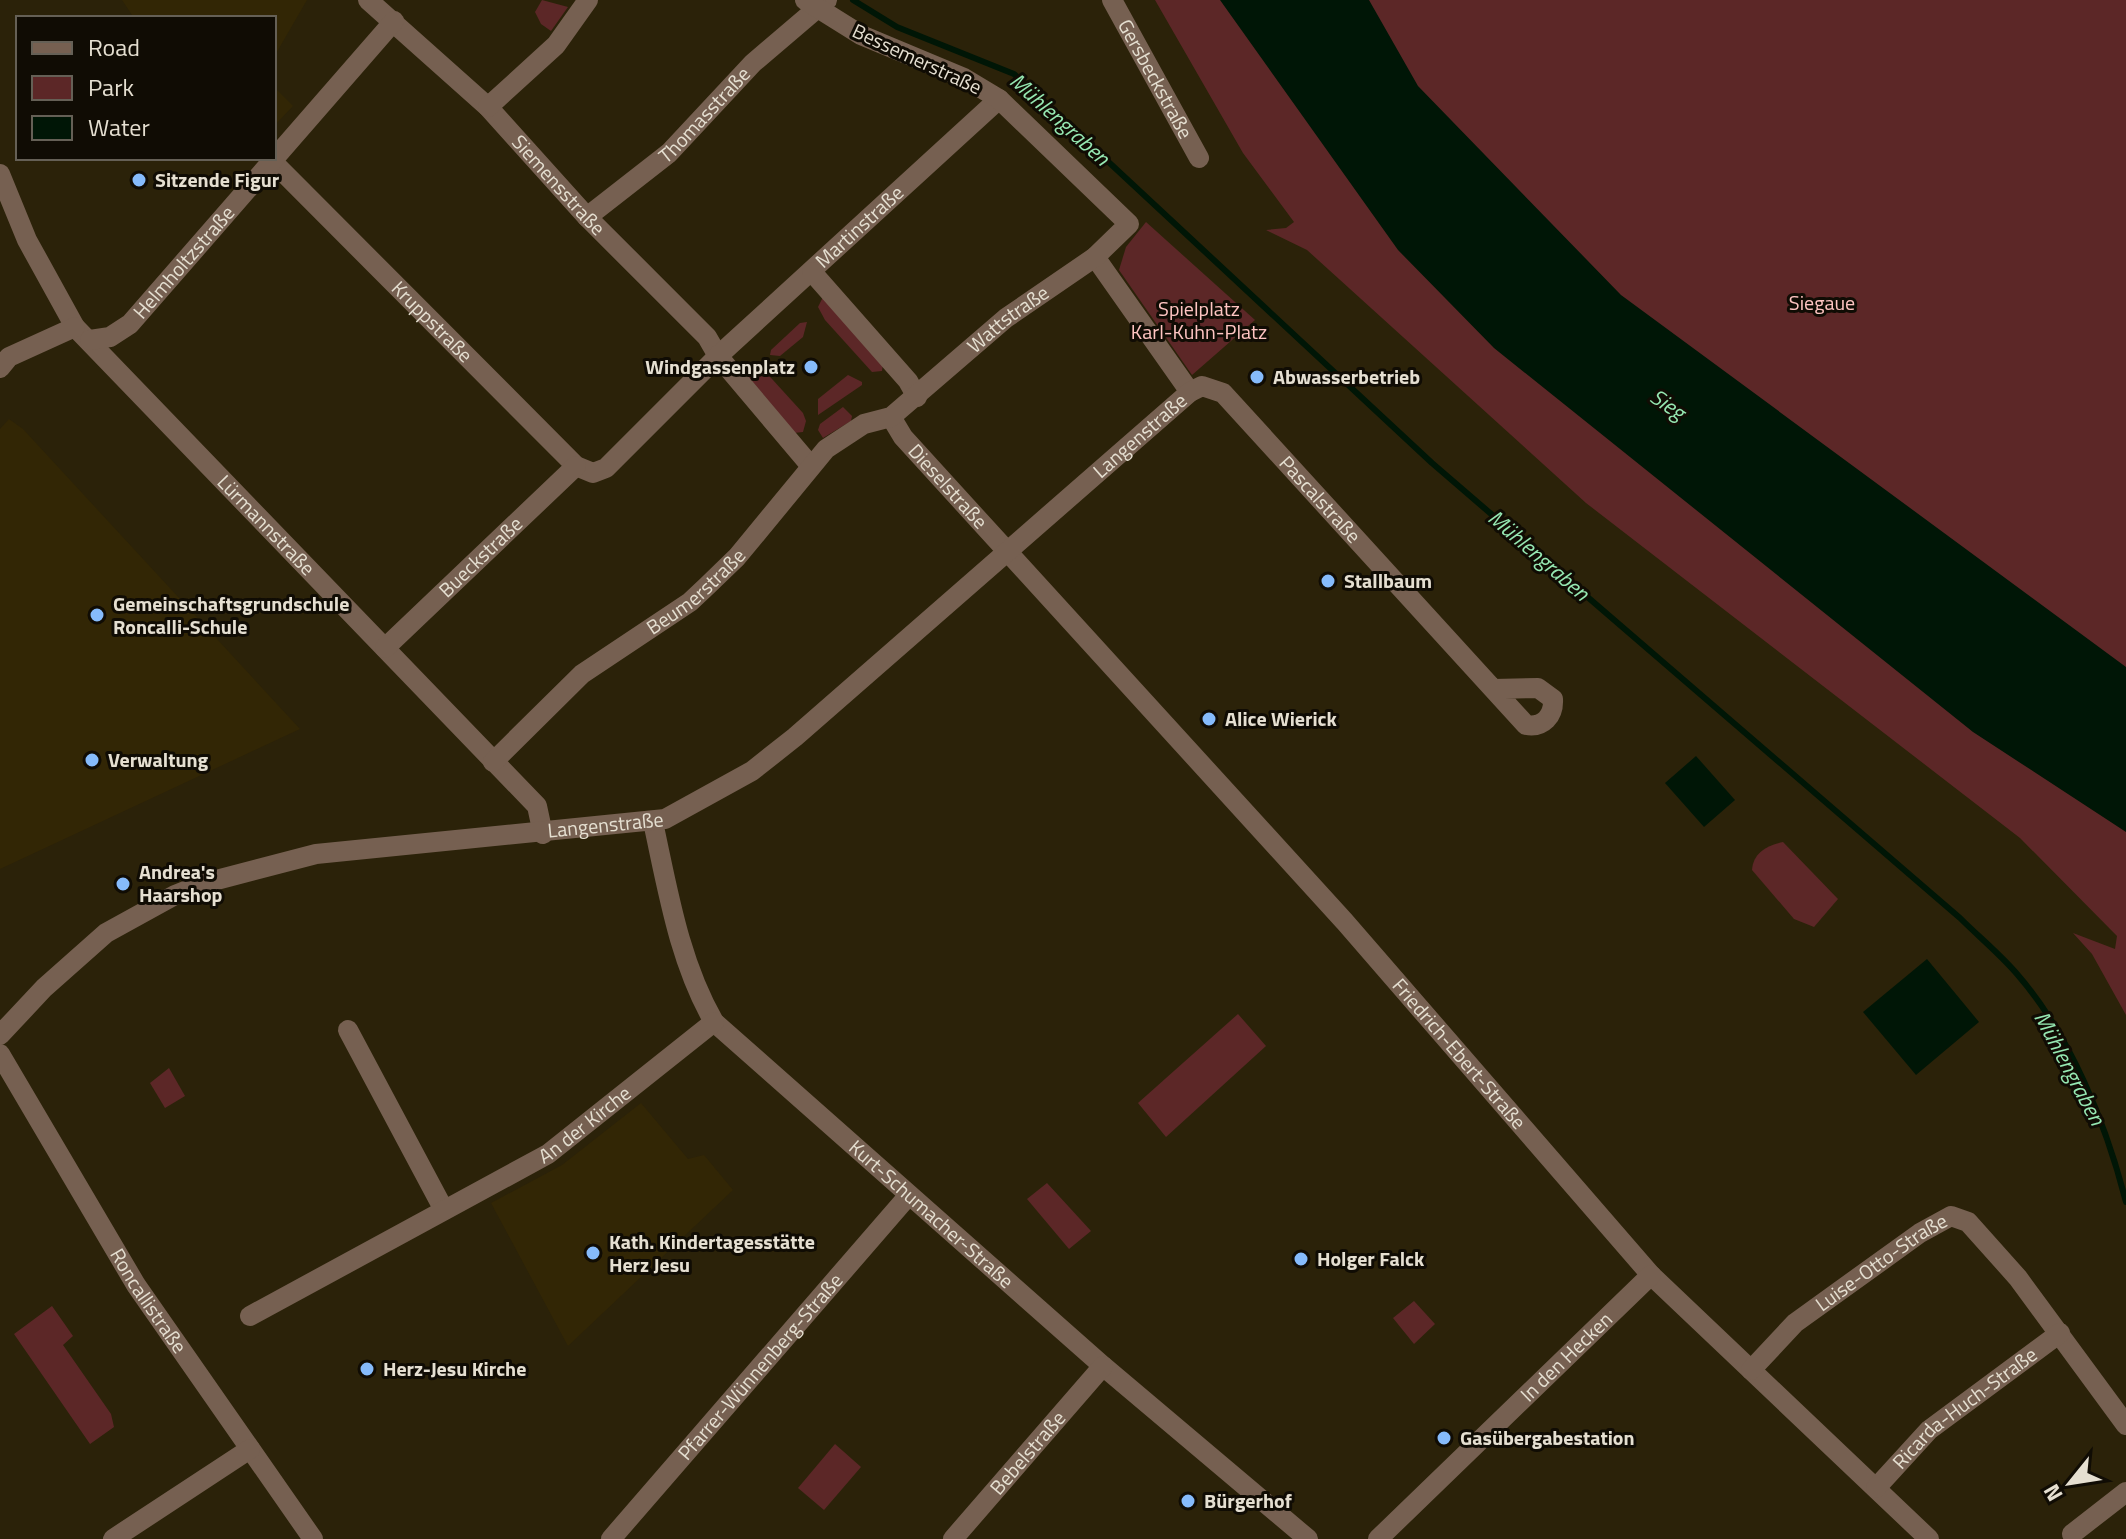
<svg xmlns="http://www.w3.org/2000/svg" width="2126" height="1539" font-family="'Titillium Web',sans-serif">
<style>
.built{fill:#322605}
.green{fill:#5c2727}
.water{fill:#001606}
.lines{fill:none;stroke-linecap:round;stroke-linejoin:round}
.stream{stroke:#001606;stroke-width:6}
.minor{stroke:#766051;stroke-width:20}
.poi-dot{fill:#86bbfb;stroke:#100c04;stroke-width:3}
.labels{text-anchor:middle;stroke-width:6;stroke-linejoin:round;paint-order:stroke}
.street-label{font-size:20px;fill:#e5dfd1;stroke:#100c04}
.poi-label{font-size:20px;font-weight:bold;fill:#e5dfd1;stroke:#100c04;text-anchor:start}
.park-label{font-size:20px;fill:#ffc5c2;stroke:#100c04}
.water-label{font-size:22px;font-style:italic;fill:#96e8b2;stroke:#100c04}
</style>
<rect width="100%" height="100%" fill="#2b2209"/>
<!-- built -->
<g class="built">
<polygon points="122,0 307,0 274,57 274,18 134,18"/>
<polygon points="274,87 293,106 274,126"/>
<polygon points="9,419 23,429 300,729 0,869 0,429"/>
<polygon points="641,1103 688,1159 704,1155 733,1190 568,1346 491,1203 562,1165"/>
</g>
<!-- green -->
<g class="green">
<polygon points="542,0 568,7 551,31 541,24 535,12"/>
<polygon points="1155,0 2126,0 2126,1015 2092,954 2073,933 2115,949 2117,936 2020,838 1586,503 1307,250 1266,230 1286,228 1294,222 1243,153"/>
<polygon points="1146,222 1255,320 1192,375 1119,270 1126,247"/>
<polygon points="823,297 883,364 882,371 872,372 825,320 818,307"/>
<polygon points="807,322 803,337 780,356 770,355 771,350 800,323"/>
<polygon points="754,365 762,368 803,413 806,421 803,432 794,433 746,375 746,369"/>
<polygon points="848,375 862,382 862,385 818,415 818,399"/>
<polygon points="843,407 852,416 851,421 823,438 818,430 820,424"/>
<path d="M 1783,842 L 1838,899 L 1814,927 L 1794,919 L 1752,870 C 1753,853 1767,845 1783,842 Z"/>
<polygon points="1238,1014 1266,1046 1166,1137 1138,1103"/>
<polygon points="169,1068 185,1096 165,1108 150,1083"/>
<polygon points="1047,1183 1091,1231 1069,1249 1027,1199"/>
<polygon points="1414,1301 1435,1324 1414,1344 1393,1318"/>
<polygon points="52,1306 73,1336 63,1345 111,1414 114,1427 90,1444 14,1334"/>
<polygon points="835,1444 861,1467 824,1510 798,1488"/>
</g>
<!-- water -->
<g class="water">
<polygon points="1220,0 1369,0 1418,86 1621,295 2126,667 2126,832 1973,732 1494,348 1398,250"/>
<polygon points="1696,756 1735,800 1704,827 1665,783"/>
<polygon points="1927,959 1979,1022 1916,1075 1863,1012"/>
</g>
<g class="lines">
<!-- stream -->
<path class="stream" d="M 853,0 L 897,27 L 1014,74 L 1432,463 L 1960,918 C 1979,937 2000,954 2017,974 C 2071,1036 2106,1124 2126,1202"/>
<!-- minor -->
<g class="minor">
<path id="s1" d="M 368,0 L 488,107 L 587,217 L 707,337 L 718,356 L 810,465"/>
<path id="s2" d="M 1112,0 L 1199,158"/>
<polyline points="488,107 556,45 588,0"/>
<path id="s3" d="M 274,163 L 576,466 L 593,473 L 606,468 L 718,356 L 999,99"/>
<path id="s4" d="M 0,174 L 27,240 L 75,327 L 537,806 L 543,834"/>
<path id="s5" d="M 587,217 L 669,153 L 753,63 L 827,0"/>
<polyline points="1095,257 1190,392"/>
<polyline points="812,272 908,381 917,397"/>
<path id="s6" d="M 90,340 L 110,337 L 130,324 L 394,21"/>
<polyline points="0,368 9,357 75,327"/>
<path id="s7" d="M 891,417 L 903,437 L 1345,922 L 1651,1275 L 1929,1539"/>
<path id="s8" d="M 385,648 L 576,466"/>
<path id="s9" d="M 493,762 L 582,674 L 690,602 L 707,586 L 737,557 L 826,449 L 864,424 L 891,417 L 1006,318 L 1095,257 L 1129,224 L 999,99 L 964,78 L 861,35 L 805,0"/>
<path id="s10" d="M 653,822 C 668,891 679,961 714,1022 L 1103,1366 L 1308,1539"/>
<polyline points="348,1030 444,1210"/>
<path id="s11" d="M 0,1035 L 44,988 L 106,933 L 175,895 L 205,883 L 316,854 L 665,819 L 752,771 L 795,737 L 1190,392 L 1202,386 L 1223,393 L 1526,725 C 1543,728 1554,716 1553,699 L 1538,688 L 1494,689"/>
<path id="s12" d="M 0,1054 L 136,1285 L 313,1539"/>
<path id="s13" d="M 250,1316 L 548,1154 L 714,1022"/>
<path id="s14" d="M 1751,1370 L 1795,1323 L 1920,1233 L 1951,1216 L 1968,1222 L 2018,1278 L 2126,1425"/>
<path id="s15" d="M 1876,1488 L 1929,1430 L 2060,1333"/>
<polyline points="2072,1534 2126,1492"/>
<polyline points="113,1539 250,1449"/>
<path id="s16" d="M 611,1539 L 909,1195"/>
<path id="s17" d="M 953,1539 L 1103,1366"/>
<path id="s18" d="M 1378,1539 L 1651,1275"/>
</g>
</g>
<!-- markers -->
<g class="poi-dot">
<circle cx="139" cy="180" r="8"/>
<circle cx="811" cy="367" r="8"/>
<circle cx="1257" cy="377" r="8"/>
<circle cx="1328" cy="581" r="8"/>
<circle cx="97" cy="615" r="8"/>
<circle cx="1209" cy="719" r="8"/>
<circle cx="92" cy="760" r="8"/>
<circle cx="123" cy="884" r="8"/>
<circle cx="593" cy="1253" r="8"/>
<circle cx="1301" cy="1259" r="8"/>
<circle cx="367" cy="1369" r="8"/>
<circle cx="1444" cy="1438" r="8"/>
<circle cx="1188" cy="1501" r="8"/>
</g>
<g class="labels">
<!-- street labels -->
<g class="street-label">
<text transform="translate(917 59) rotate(25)" y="7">Bessemerstraße</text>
<text dy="7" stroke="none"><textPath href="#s2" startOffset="90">Gersbeckstraße</textPath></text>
<text dy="7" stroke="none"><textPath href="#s5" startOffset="156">Thomasstraße</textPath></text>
<text dy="7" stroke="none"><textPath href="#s1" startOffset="266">Siemensstraße</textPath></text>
<text dy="7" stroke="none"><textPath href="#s3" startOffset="810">Martinstraße</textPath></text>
<text dy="7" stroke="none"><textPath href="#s6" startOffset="126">Helmholtzstraße</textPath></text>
<text dy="7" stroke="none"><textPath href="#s9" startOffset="686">Wattstraße</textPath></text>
<text dy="7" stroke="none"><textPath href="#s3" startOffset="224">Kruppstraße</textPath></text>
<text dy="7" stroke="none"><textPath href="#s11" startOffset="1336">Langenstraße</textPath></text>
<text dy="7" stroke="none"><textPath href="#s7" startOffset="90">Dieselstraße</textPath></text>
<text dy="7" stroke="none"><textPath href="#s11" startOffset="1582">Pascalstraße</textPath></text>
<text dy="7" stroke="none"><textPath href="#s4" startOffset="446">Lürmannstraße</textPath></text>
<text dy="7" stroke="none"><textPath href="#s8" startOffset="132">Bueckstraße</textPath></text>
<text dy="7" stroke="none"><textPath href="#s9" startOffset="266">Beumerstraße</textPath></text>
<text dy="7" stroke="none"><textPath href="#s11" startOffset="664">Langenstraße</textPath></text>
<text dy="7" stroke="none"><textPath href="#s7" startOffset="854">Friedrich-Ebert-Straße</textPath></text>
<text dy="7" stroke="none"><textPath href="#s13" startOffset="386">An der Kirche</textPath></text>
<text dy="7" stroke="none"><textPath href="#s10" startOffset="500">Kurt-Schumacher-Straße</textPath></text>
<text dy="7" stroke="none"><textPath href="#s14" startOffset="170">Luise-Otto-Straße</textPath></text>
<text dy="7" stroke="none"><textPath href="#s12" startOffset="288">Roncallistraße</textPath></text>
<text dy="7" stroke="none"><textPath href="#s18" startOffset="262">In den Hecken</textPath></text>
<text dy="7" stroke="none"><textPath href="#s16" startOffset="228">Pfarrer-Wünnenberg-Straße</textPath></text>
<text dy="7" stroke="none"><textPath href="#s15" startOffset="120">Ricarda-Huch-Straße</textPath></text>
<text dy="7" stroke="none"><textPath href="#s17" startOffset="114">Bebelstraße</textPath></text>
</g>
<!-- poi labels -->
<g class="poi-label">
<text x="155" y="187">Sitzende Figur</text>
<text x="795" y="374" text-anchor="end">Windgassenplatz</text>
<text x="1273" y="384">Abwasserbetrieb</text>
<text x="1344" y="588">Stallbaum</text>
<text x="113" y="611">Gemeinschaftsgrundschule<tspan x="113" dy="23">Roncalli-Schule</tspan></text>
<text x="1225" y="726">Alice Wierick</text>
<text x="108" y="767">Verwaltung</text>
<text x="139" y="879">Andrea's<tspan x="139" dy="23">Haarshop</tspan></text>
<text x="609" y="1249">Kath. Kindertagesstätte<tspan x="609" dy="23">Herz Jesu</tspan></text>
<text x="1317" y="1266">Holger Falck</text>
<text x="383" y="1376">Herz-Jesu Kirche</text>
<text x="1460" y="1445">Gasübergabestation</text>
<text x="1204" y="1508">Bürgerhof</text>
</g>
<!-- park labels -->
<g class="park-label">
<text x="1822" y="310">Siegaue</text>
<text x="1199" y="316">Spielplatz<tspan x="1199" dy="23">Karl-Kuhn-Platz</tspan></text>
</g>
<!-- water labels -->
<g class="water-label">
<text transform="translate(1060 119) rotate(42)" y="8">Mühlengraben</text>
<text transform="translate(1668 404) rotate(34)" y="8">Sieg</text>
<text transform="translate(1539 555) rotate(41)" y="8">Mühlengraben</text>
<text transform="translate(2070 1068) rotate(62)" y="8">Mühlengraben</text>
</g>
</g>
<!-- legend -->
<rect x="16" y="16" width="260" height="144" fill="#100c04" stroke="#656056" stroke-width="2"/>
<rect x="32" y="42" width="40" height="12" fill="#766051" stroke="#656056" stroke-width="2"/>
<text x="88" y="56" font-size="24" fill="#e5dfd1">Road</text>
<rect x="32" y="76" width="40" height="24" fill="#5c2727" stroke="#656056" stroke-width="2"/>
<text x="88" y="96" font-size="24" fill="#e5dfd1">Park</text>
<rect x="32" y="116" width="40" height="24" fill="#001606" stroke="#656056" stroke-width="2"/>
<text x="88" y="136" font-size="24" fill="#e5dfd1">Water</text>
<!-- north arrow -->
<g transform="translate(2070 1483) rotate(240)" stroke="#100c04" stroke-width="6" paint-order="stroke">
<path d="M0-6L14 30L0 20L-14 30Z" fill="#e5dfd1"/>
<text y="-12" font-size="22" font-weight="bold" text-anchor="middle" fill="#e5dfd1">N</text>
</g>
</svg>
